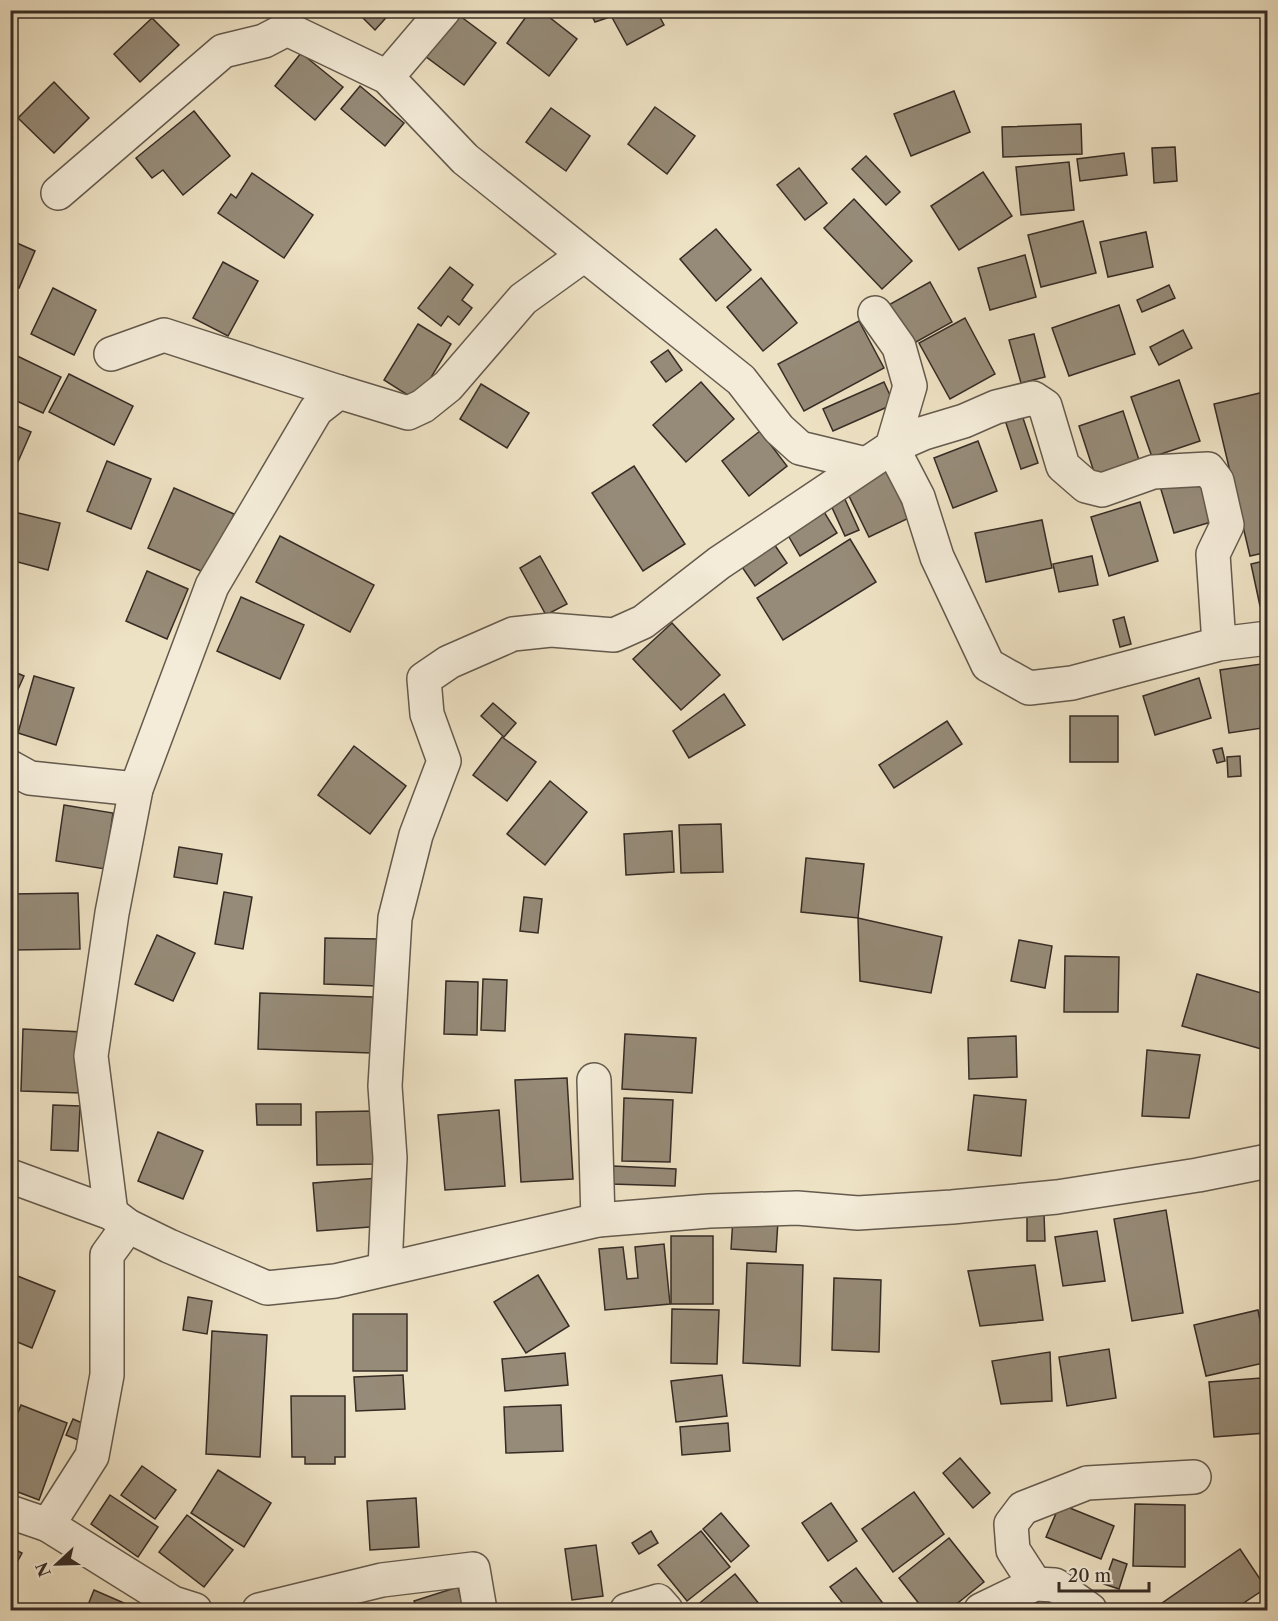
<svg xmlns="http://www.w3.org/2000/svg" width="1278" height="1621" font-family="'Libre Caslon Text',serif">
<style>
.building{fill:#968b78;stroke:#362c25;stroke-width:1.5}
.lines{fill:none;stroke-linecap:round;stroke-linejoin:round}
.minor-casing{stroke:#645a4d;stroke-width:36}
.minor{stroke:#f4ecd9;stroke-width:33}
</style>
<rect width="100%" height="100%" fill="#eee2c4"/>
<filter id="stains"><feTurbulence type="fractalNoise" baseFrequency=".00333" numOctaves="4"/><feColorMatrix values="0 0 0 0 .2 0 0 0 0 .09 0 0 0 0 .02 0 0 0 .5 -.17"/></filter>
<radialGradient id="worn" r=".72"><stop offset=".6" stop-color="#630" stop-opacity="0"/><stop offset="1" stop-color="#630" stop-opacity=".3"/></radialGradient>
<!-- building -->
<g class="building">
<polygon points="355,10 393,10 375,30"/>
<polygon points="531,10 540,10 577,39 549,76 507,43"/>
<polygon points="589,10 604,10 607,18 595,22"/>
<polygon points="608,10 656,10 664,25 627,45"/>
<polygon points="456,13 496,43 464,85 425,56"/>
<polygon points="152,18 179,45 140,82 114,54"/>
<polygon points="301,53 343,87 315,120 275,86"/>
<polygon points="54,82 89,118 54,153 18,118"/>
<polygon points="360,86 404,123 385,146 341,109"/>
<polygon points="954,91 970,132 911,156 894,114"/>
<polygon points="655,107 695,136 667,174 628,144"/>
<polygon points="551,108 590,136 566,171 526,142"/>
<polygon points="194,111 230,156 183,195 163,170 152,178 136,158"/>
<polygon points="1081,124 1082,154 1003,157 1002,127"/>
<polygon points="1175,147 1177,181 1154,183 1152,148"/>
<polygon points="1124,153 1127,175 1080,181 1077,159"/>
<polygon points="866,156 900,192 886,205 852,169"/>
<polygon points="1069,162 1074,210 1021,215 1016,167"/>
<polygon points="799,168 827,203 805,220 777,185"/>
<polygon points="983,172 1012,216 959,250 931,206"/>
<polygon points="252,173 313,215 284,258 218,213 231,194 236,198"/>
<polygon points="854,199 912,261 882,289 824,228"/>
<polygon points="1083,221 1096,273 1041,287 1028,235"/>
<polygon points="716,229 751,270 716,301 680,259"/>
<polygon points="1146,232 1153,267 1108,277 1100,242"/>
<polygon points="10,240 35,251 19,288 10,285"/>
<polygon points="1025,255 1036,297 990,310 978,268"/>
<polygon points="223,262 258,281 228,336 193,318"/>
<polygon points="450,267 473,285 462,300 472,308 459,325 448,316 441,326 418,308"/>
<polygon points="761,278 797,323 763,351 727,307"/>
<polygon points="930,282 952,322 907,347 885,307"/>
<polygon points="1169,285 1175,298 1142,312 1137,300"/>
<polygon points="53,288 96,310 74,355 31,334"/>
<polygon points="1119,305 1135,354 1069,376 1052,328"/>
<polygon points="965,318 995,374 950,399 919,343"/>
<polygon points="859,321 884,368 804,411 778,364"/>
<polygon points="418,324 451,344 417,401 384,380"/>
<polygon points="1183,330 1192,348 1159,365 1150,347"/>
<polygon points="1034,334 1045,377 1021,383 1009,340"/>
<polygon points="668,350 682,370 666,382 651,362"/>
<polygon points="11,353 61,377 43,413 10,398"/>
<polygon points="69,374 133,406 114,445 49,412"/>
<polygon points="1179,380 1200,441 1152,457 1131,397"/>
<polygon points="701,382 734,419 686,462 653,425"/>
<polygon points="884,382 894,404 833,431 823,409"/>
<polygon points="481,384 529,413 507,448 460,419"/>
<polygon points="1264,392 1268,405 1268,552 1250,556 1214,404"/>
<polygon points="1123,411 1139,460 1095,475 1079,426"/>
<polygon points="1022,415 1038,463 1021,469 1005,420"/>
<polygon points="10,423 31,432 10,480"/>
<polygon points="760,431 787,466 749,496 722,461"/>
<polygon points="978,441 997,491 953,508 934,458"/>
<polygon points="107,461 151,479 131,529 87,511"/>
<polygon points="634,466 685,544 643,571 592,493"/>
<polygon points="886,469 909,518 869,537 845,488"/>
<polygon points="1205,473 1218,520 1174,533 1160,486"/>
<polygon points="174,488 234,514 208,574 148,548"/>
<polygon points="843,495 859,530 845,536 829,501"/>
<polygon points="1140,502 1158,561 1109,576 1091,517"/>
<polygon points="821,507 837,533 800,556 785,530"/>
<polygon points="10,511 60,523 48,570 10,560"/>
<polygon points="1042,520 1052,568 986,582 975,533"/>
<polygon points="280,536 374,585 350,632 256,582"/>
<polygon points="850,539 876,582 783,640 757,598"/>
<polygon points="774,544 787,563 755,586 742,567"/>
<polygon points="540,556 567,604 546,615 520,568"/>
<polygon points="1092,556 1098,585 1059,592 1053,564"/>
<polygon points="1268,560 1268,604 1260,606 1251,564"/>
<polygon points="147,571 188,589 167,639 126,621"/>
<polygon points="241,597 304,625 280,679 217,651"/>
<polygon points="1124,617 1131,644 1120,647 1113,620"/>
<polygon points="672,623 720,675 681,710 633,659"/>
<polygon points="1268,663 1268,734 1263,735 1262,728 1229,733 1220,670"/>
<polygon points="10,670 24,676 10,707"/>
<polygon points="34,676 74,688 56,745 18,733"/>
<polygon points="1199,678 1211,718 1155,735 1143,696"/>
<polygon points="724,694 745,725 689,758 673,731"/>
<polygon points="493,703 516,723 504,737 481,716"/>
<rect x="1070" y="716" width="48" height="46"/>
<polygon points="947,721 962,744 894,788 879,765"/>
<polygon points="502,737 536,762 507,801 473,775"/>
<polygon points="354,746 406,786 370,834 318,795"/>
<polygon points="1222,748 1225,761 1217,763 1213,750"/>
<polygon points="1240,756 1241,776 1228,777 1227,757"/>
<polygon points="550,781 587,812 545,865 507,834"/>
<polygon points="64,805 113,813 105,869 56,861"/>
<polygon points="721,824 723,872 681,873 679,825"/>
<polygon points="672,831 674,872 626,875 624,834"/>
<polygon points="179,847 222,854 217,884 174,877"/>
<polygon points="806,858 864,864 858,918 801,912"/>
<polygon points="224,892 252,897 243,949 215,944"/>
<polygon points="78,893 80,949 12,950 11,894"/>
<polygon points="524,897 542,899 538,933 520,931"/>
<polygon points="858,918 942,937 931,993 860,981"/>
<polygon points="157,935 195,953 173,1001 135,984"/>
<polygon points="325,938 378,939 377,986 324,984"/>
<polygon points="1019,940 1052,946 1045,988 1011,981"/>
<polygon points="1065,956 1119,957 1118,1012 1064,1012"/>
<polygon points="1197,974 1268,995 1268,1051 1182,1026"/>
<polygon points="483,979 507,980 505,1031 481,1030"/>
<polygon points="446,981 478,982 477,1035 444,1034"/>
<polygon points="260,993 373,997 371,1053 258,1049"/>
<polygon points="23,1029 83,1032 81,1093 21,1091"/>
<polygon points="625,1034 696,1038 692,1093 622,1089"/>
<polygon points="1016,1036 1017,1077 969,1079 968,1038"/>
<polygon points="1147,1050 1200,1055 1189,1118 1142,1116"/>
<polygon points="567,1078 573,1179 521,1182 515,1080"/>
<polygon points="974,1095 1026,1100 1021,1156 968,1150"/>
<polygon points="624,1098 673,1100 670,1162 622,1161"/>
<polygon points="256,1104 301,1104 301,1125 257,1125"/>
<polygon points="53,1105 80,1106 78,1151 51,1150"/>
<polygon points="499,1110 505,1186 445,1190 438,1115"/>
<polygon points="373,1111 374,1164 317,1165 316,1112"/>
<polygon points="158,1132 203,1151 183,1199 138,1181"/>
<polygon points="613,1166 676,1169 675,1186 611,1184"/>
<polygon points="379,1178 383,1226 317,1231 313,1183"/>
<polygon points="1166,1210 1183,1313 1132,1321 1114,1219"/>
<polygon points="1044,1214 1045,1241 1027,1241 1027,1215"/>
<polygon points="733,1218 778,1221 776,1252 731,1249"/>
<polygon points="1097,1231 1105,1281 1063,1286 1055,1237"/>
<rect x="671" y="1236" width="42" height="68"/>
<polygon points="664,1244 670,1304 605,1310 599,1249 623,1247 627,1279 638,1278 635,1247"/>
<polygon points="747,1263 803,1265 800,1366 743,1363"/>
<polygon points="1035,1265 1043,1320 980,1326 968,1271"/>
<polygon points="10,1273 55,1291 32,1348 10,1339"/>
<polygon points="538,1275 569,1326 526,1353 494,1302"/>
<polygon points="834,1278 881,1280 879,1352 832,1350"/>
<polygon points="188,1297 212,1301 207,1334 183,1330"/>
<polygon points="672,1309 719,1310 717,1364 671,1363"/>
<polygon points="1258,1310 1268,1362 1206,1376 1194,1325"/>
<rect x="353" y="1314" width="54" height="57"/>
<polygon points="212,1331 267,1335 260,1457 206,1454"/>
<polygon points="1109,1349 1116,1398 1067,1406 1059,1357"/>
<polygon points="1050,1352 1052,1401 1001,1404 992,1361"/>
<polygon points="565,1353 568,1385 505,1391 502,1359"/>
<polygon points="403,1375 405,1409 356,1411 354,1377"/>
<polygon points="722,1375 727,1416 676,1422 671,1381"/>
<polygon points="1261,1378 1266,1433 1214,1437 1209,1382"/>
<polygon points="291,1396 345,1396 345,1457 335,1457 335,1464 305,1464 305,1457 292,1457"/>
<polygon points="21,1405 67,1423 39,1500 10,1489 13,1478 10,1477 10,1432"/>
<polygon points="561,1405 563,1451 506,1453 504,1407"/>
<polygon points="73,1419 89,1426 83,1442 66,1435"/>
<polygon points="728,1423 730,1451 682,1455 680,1427"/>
<polygon points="960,1458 990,1493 973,1508 943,1473"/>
<polygon points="142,1466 176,1490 155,1519 121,1495"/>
<polygon points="218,1470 271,1503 244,1547 191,1513"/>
<polygon points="914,1492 944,1534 893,1572 862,1529"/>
<polygon points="110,1495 158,1527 138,1557 91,1524"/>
<polygon points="416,1498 419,1547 370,1550 367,1501"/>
<polygon points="831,1503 857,1541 828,1561 802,1523"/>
<polygon points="1060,1504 1114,1526 1101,1559 1046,1537"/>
<polygon points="1135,1504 1185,1505 1185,1567 1133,1566"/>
<polygon points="721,1513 749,1546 731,1562 703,1529"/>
<polygon points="187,1515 233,1550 204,1587 159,1552"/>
<polygon points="651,1531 658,1543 639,1554 632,1543"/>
<polygon points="701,1531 730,1567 687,1601 658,1565"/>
<polygon points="949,1538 984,1582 949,1610 924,1610 899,1578"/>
<polygon points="596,1545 603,1596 572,1600 565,1549"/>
<polygon points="10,1547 22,1553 10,1575"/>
<polygon points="1240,1549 1266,1588 1233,1610 1152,1610"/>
<polygon points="1113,1559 1127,1564 1119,1589 1104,1584"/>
<polygon points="856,1568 888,1610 848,1610 830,1587"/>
<polygon points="735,1574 764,1610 699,1610 696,1606"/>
<polygon points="458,1587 463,1606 447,1610 418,1610 414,1601"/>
<polygon points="94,1590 140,1610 86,1610"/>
<polygon points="1031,1594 1044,1610 1011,1610"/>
</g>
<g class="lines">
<defs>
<g id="minor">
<polyline points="387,77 444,10"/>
<polyline points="58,193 223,51 264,41 287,29 387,77 465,159 741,380 779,429 800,448 866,464"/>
<polyline points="111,354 164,335 339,392"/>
<polyline points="1219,644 1213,554 1227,525 1217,481 1208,469 1153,472 1102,490 1086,486 1063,466 1045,406 1033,398 996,407 964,421 924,433 892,447 918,497 937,557 988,665 1029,688 1072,683 1219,644 1268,638"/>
<polyline points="10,767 30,778 136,789"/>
<polyline points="594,1080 598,1220"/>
<polyline points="10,1176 111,1213 128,1226 169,1246 267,1288 335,1281 598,1220 709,1211 797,1208 858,1213 952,1207 1057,1197 1198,1175 1268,1161"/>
<polyline points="111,1213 91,1056 112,913 136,789 212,586 316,410 339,392 408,413 423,406 448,386 523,299 584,255"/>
<polyline points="385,1268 390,1158 385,1086 395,918 416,835 444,761 427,714 424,679 449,662 513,634 551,630 614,635 643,622 719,563 892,447 910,386 899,347 875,313"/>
<polyline points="10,1512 48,1525 173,1603 195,1610"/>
<polyline points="48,1525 92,1456 107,1375 107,1255 128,1226"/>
<polyline points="1035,1584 1013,1550 1011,1524 1023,1508 1087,1483 1194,1477"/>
<polyline points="259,1610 382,1580 473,1569 480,1610"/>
<polyline points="627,1610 658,1601 666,1610"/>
<polyline points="981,1610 1035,1584 1055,1585 1090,1610"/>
</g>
</defs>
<!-- minor casing -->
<use href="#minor" class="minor-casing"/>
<!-- minor -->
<use href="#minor" class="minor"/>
</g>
<!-- margin -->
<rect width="1278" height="1621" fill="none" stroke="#eee2c4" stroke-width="36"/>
<rect x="12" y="12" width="1254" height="1597" fill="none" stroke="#362c25" stroke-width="3"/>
<rect x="18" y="18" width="1242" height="1585" fill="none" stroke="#362c25" stroke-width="1.5"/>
<!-- north arrow -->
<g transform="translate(57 1564) rotate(248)" stroke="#f4ecd9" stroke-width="4.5" paint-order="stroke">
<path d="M0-4.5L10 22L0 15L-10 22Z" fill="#362c25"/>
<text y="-9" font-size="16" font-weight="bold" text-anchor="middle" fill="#362c25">N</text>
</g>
<!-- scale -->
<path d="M1059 1582v9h90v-9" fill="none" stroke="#362c25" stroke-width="3"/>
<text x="1068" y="1582" font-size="18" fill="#362c25" stroke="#f4ecd9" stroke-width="4.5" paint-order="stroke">20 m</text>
<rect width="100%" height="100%" filter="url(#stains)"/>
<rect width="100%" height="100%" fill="url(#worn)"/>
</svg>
